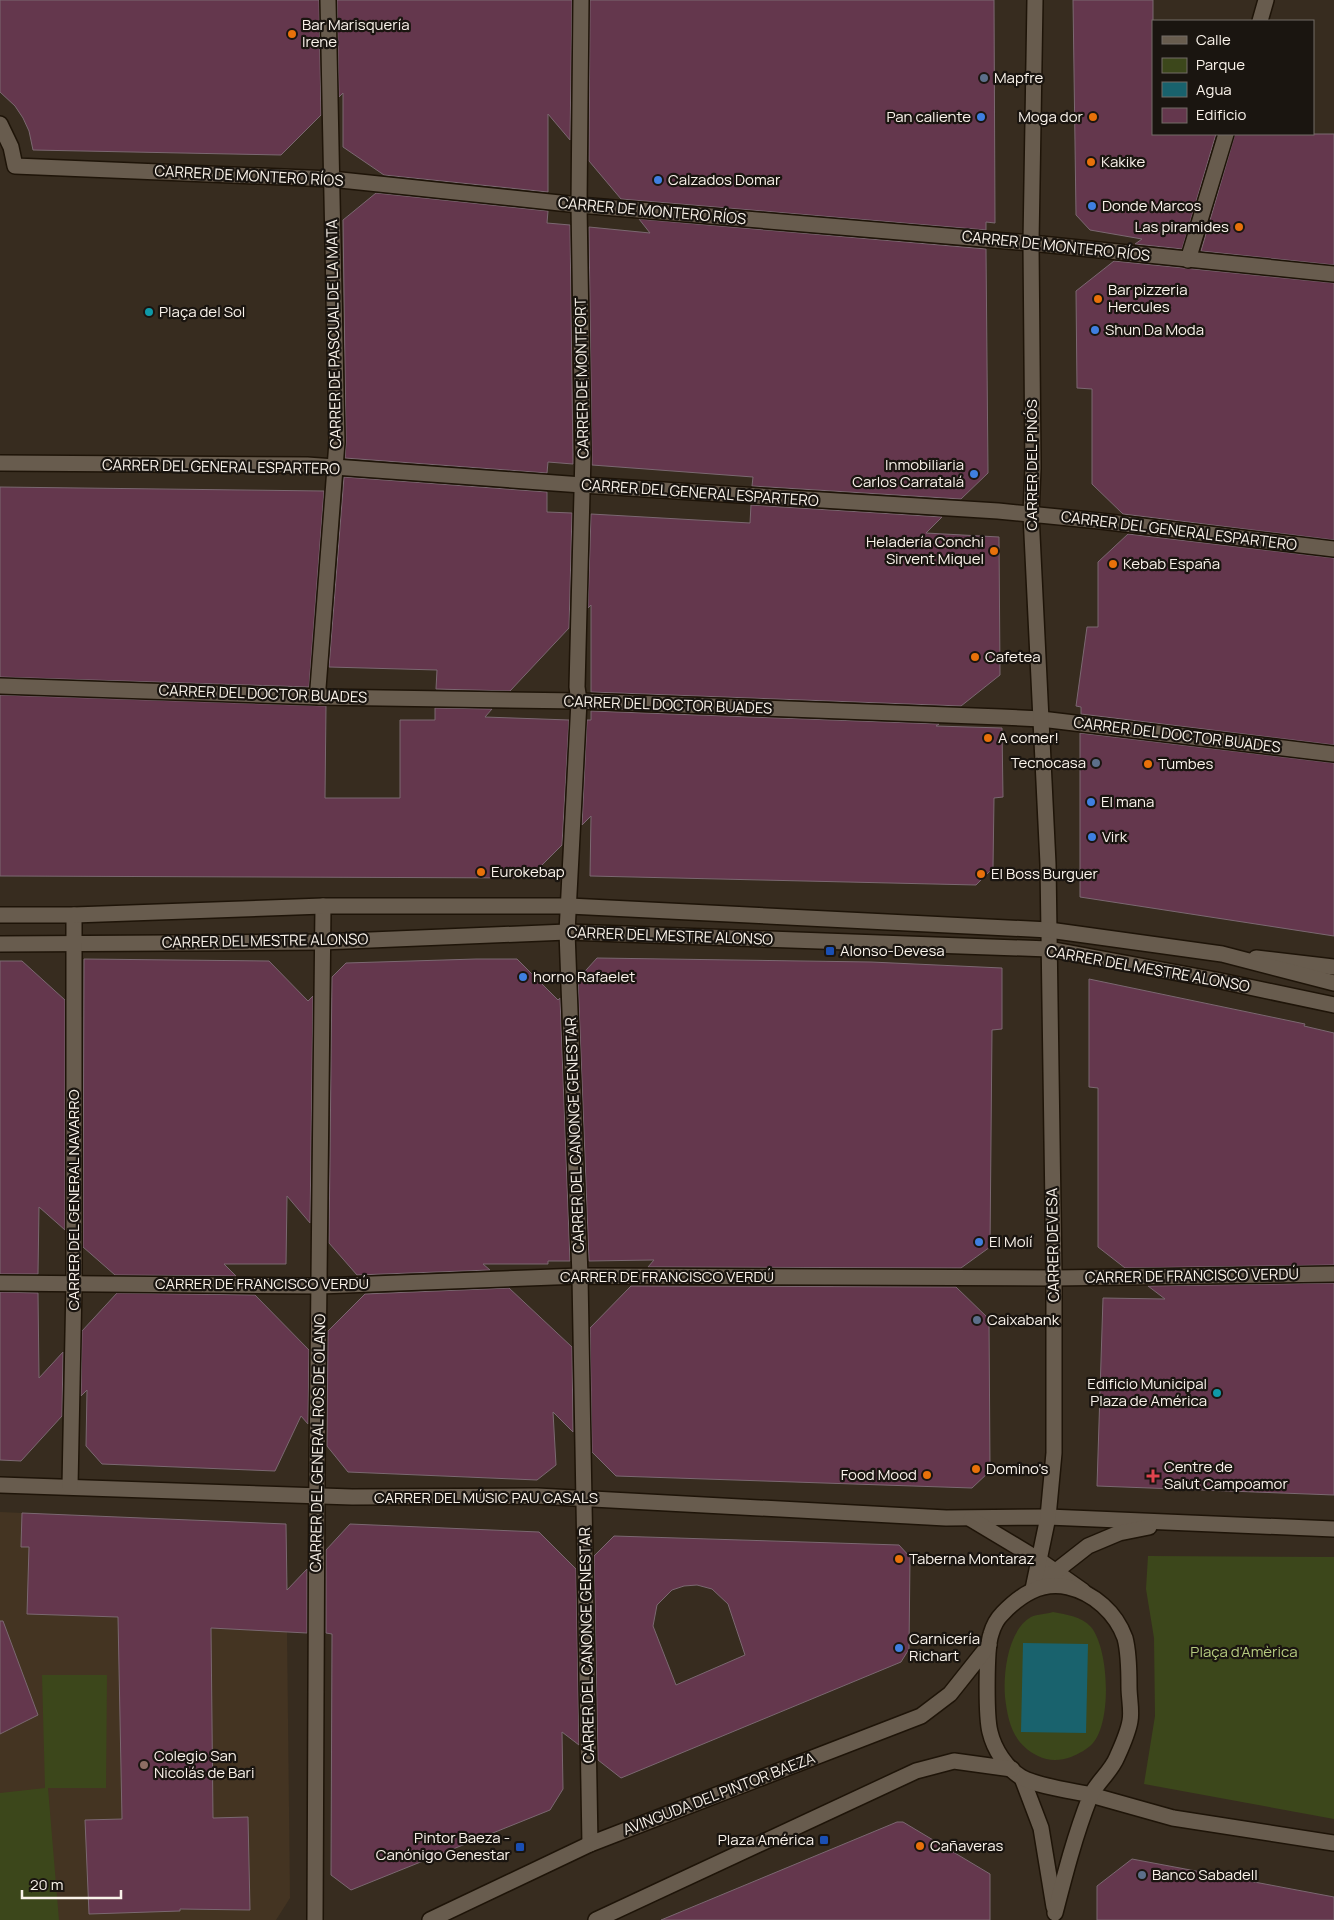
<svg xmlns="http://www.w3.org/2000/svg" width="1334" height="1920" font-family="Manrope,sans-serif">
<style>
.built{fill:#443422}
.green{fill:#3c471b}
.water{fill:#19626d}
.building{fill:#64374d;stroke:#7b6871;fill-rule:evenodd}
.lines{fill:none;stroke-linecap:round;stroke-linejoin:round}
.service-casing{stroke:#1e1408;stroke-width:18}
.pedestrian-casing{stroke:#1e1408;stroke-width:18}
.minor-casing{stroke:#1e1408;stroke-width:18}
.tertiary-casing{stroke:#1e1408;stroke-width:18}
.secondary-casing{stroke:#1e1408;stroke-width:18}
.service{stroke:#685c4e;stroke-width:15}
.pedestrian{stroke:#685c4e;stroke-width:15}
.minor{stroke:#685c4e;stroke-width:15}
.tertiary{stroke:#685c4e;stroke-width:15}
.secondary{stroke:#685c4e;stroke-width:15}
.food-dot{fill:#e8710a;stroke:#1a1510;stroke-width:2}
.service-dot{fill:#5c6f8a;stroke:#1a1510;stroke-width:2}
.shop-dot{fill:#3f7fe0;stroke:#1a1510;stroke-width:2}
.culture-dot{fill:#0f9aa8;stroke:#1a1510;stroke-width:2}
.transit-dot{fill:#1a4fb4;stroke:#1a1510;stroke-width:2}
.health-dot{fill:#e0444e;stroke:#1a1510;stroke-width:2}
.education-dot{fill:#8d6e63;stroke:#1a1510;stroke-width:2}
.labels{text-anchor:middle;stroke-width:4.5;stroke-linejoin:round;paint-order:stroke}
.poi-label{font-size:15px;fill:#f9f2ea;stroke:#1a1510;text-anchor:start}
.street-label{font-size:15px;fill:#f9f2ea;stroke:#1a1510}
.park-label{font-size:15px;fill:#b5ca7f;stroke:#1a1510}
</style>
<rect width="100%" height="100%" fill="#372c1f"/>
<!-- built -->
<polygon class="built" points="0,1512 132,1518 287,1632 290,1898 276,1920 0,1920"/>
<!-- green -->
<g class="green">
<polygon points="1148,1556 1334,1557 1334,1819 1144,1784 1155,1716 1154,1638 1146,1589"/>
<path d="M 1053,1612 C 1067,1615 1081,1616 1091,1627 C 1109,1649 1112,1721 1093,1743 C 1088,1749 1078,1754 1071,1757 C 1060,1761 1048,1761 1038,1756 C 1013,1744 1008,1722 1005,1697 C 1003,1673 1008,1630 1031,1617 C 1037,1614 1047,1614 1053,1612 Z"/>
<polygon points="42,1675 107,1675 106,1788 48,1788 59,1920 0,1920 0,1793 45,1788"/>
</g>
<!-- water -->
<polygon class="water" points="1023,1643 1088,1644 1086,1733 1021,1732"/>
<!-- building -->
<g class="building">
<polygon points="0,0 319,0 321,115 281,155 33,150 29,131 23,118 15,106 0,92"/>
<polygon points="337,0 572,0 570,140 548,114 548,192 384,175 343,147 343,93 339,97"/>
<polygon points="590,0 994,0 995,223 986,222 986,230 621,199 589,161"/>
<polygon points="1073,0 1153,0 1153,134 1216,134 1182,249 1135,244 1142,239 1090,230 1076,215"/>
<polygon points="1235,134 1334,134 1334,265 1201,251"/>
<polygon points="376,193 548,211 547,223 570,225 573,464 548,462 547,473 345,458 346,442 343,220"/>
<polygon points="639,219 986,249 988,473 961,499 752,486 753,477 592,465 589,227 650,233"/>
<polygon points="1114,261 1334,283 1334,540 1123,514 1092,484 1092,389 1077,388 1076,291"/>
<polygon points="344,477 547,492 547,512 572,513 569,628 510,691 436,689 437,670 329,667"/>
<polygon points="0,487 324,491 309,687 0,677"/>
<polygon points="751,505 942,517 926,533 999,537 1000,675 961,706 591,692 591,605 588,608 591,514 750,523"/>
<polygon points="1128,534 1334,558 1334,745 1081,714 1081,707 1076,706 1087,627 1098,627 1098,562"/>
<polygon points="0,695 326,706 325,798 400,798 400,720 435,720 435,708 492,709 485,717 569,720 562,845 529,878 0,876"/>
<polygon points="591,711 939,724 936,726 1002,728 1003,797 994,798 993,868 976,885 590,876 591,816 582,825 587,720 591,720"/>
<polygon points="1080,733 1334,763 1334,936 1080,897"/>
<polygon points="597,958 871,962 1002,968 1002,1029 992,1030 990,1247 961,1268 648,1267 654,1260 589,1261 578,979"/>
<polygon points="84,959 269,961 308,1001 313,996 310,1223 287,1196 286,1264 224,1264 236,1276 115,1275 83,1247"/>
<polygon points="476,959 517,959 558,1000 560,998 570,1261 548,1261 548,1264 483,1264 490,1270 357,1275 329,1243 332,977 346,963"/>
<polygon points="0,961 22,961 65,1000 65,1230 39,1207 38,1274 0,1274"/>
<polygon points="1089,979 1305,1024 1304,1026 1334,1033 1334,1265 1125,1268 1098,1247 1098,1088 1089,1087"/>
<polygon points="1334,1283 1334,1495 1097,1486 1103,1298 1165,1299 1148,1286"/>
<polygon points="631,1286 956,1287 989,1319 990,1471 972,1488 616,1476 592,1452 590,1328"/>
<polygon points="509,1288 572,1347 573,1432 553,1412 556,1465 537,1480 348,1472 327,1446 328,1331 365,1294"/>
<polygon points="0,1292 38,1293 39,1378 63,1352 62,1416 21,1461 0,1460"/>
<polygon points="117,1293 255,1295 309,1350 308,1424 301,1416 275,1471 102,1464 86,1446 87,1390 81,1396 82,1331"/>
<polygon points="22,1513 286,1524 287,1590 307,1569 307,1633 211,1628 213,1818 248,1817 250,1910 180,1909 180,1911 89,1914 85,1820 122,1819 118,1617 27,1614 29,1547 21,1547"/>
<polygon points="350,1524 539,1532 576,1569 579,1745 562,1732 563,1789 550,1810 351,1890 331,1875 332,1634 326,1633 326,1550"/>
<path d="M 614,1536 L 899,1545 L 910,1557 L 909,1649 L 901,1662 L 621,1778 L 598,1760 L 594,1556 ZM 697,1585 L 712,1589 L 728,1604 L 745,1655 L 676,1685 L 653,1626 L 657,1605 L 672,1590 L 684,1586 Z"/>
<polygon points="0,1621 3,1621 38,1715 0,1734"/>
<polygon points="897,1822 903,1822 990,1874 990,1920 661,1920"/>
<polygon points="1132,1859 1334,1897 1334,1920 1097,1920 1097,1886"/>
</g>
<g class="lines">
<defs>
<polyline id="service" points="0,944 322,942 567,932 1049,949 1216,980 1334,1005"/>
<polyline id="pedestrian" points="1054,1278 1334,1274"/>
<g id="minor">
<polyline points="581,0 579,205 583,454 577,687 579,701 567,932 580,1276 590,1844"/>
<polyline points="1260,21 1266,0"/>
<polyline points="0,124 11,147 15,166 331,179 579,205 1031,243 1334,274"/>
<polyline points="1188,260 1226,134"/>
<polyline points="0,463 307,465 582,485 998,511 1100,521 1334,549"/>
<polyline points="0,686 319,697 579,701 1001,717 1041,719 1334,754"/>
<polyline points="319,697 318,688 337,442 328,0"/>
<polyline points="1256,958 1334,967"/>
<polyline points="0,1283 320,1286 580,1276 1054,1278"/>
<polyline points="0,1485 352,1497 537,1496 946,1518 1048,1517 1334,1529"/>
<polyline points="70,1486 74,1283 74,915"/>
<polyline points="971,1519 1039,1560 1083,1591"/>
<polyline points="1033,1589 1088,1546 1119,1533 1149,1527"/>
<polyline points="1091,1795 1173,1818 1334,1843"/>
<polyline points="315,1920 317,1465 323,906"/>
</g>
<g id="tertiary">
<polyline points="1033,1589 1048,1517 1054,1453 1054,1278 1048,864 1031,514 1033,468 1031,243 1035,0"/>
<polyline points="1022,1778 1041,1828 1054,1907"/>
<path d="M 1055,1913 C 1065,1874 1075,1835 1090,1797 C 1096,1783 1111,1772 1117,1757 C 1122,1746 1128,1733 1130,1721 C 1132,1711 1129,1698 1129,1687 C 1129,1672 1129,1653 1125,1638 C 1116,1613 1094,1593 1068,1587 C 1041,1581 1020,1595 1002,1614 C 997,1619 993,1627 991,1634 C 986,1648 986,1717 990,1732 C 994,1749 1006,1768 1021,1777 C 1036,1786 1073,1791 1091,1795"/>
<polyline points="430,1920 590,1844 921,1716 950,1694 989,1645"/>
<polyline points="596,1920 916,1771 954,1761 1012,1769"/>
</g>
<polyline id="secondary" points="0,915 74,915 323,906 569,906 1049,930 1222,954 1334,983"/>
</defs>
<!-- service casing -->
<use href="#service" class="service-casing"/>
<!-- pedestrian casing -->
<use href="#pedestrian" class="pedestrian-casing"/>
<!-- minor casing -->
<use href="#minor" class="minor-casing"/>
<!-- tertiary casing -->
<use href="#tertiary" class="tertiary-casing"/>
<!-- secondary casing -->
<use href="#secondary" class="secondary-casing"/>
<!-- service -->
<use href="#service" class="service"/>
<!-- pedestrian -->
<use href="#pedestrian" class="pedestrian"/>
<!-- minor -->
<use href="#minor" class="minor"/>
<!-- tertiary -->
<use href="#tertiary" class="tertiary"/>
<!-- secondary -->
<use href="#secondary" class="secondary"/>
</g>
<!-- markers -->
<g class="food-dot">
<circle cx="292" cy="34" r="5"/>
<circle cx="1093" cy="117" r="5"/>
<circle cx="1091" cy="162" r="5"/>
<circle cx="1239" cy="227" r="5"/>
<circle cx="1098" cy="299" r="5"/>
<circle cx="994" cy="551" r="5"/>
<circle cx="1113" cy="564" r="5"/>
<circle cx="975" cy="657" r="5"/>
<circle cx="988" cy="738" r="5"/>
<circle cx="1148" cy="764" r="5"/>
<circle cx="481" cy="872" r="5"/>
<circle cx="981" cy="874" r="5"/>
<circle cx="976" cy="1469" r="5"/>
<circle cx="927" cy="1475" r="5"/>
<circle cx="899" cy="1559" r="5"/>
<circle cx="920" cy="1846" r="5"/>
</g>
<g class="service-dot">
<circle cx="984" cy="78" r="5"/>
<circle cx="1096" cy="763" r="5"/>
<circle cx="977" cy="1320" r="5"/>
<circle cx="1142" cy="1875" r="5"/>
</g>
<g class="shop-dot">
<circle cx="981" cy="117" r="5"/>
<circle cx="658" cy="180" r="5"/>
<circle cx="1092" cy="206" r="5"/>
<circle cx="1095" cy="330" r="5"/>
<circle cx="974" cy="474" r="5"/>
<circle cx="1091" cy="802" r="5"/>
<circle cx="1092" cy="837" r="5"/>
<circle cx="523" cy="977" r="5"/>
<circle cx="979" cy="1242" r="5"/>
<circle cx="899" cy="1648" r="5"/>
</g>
<g class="culture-dot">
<circle cx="149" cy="312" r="5"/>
<circle cx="1217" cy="1393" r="5"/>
</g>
<g class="transit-dot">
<rect x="825" y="946" width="10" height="10" rx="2.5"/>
<rect x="819" y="1835" width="10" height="10" rx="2.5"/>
<rect x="515" y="1842" width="10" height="10" rx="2.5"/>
</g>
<path class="health-dot" d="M1150.5 1468.5h5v5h5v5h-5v5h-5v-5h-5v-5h5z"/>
<circle class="education-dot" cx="144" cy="1765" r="5"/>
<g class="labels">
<!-- poi labels -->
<g class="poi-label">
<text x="302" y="30">Bar Marisquería<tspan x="302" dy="17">Irene</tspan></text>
<text x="994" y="83">Mapfre</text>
<text x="971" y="122" text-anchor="end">Pan caliente</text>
<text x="1083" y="122" text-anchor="end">Moga dor</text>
<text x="1101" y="167">Kakike</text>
<text x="668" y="185">Calzados Domar</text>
<text x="1102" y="211">Donde Marcos</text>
<text x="1229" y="232" text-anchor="end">Las piramides</text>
<text x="1108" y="295">Bar pizzeria<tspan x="1108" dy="17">Hercules</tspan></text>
<text x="159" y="317">Plaça del Sol</text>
<text x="1105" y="335">Shun Da Moda</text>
<text x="964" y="470" text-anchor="end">Inmobiliaria<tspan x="964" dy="17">Carlos Carratalá</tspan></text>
<text x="984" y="547" text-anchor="end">Heladería Conchi<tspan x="984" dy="17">Sirvent Miquel</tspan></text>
<text x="1123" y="569">Kebab España</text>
<text x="985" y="662">Cafetea</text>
<text x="998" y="743">A comer!</text>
<text x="1086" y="768" text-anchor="end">Tecnocasa</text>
<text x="1158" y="769">Tumbes</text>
<text x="1101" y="807">El mana</text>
<text x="1102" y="842">Virk</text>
<text x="491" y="877">Eurokebap</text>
<text x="991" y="879">El Boss Burguer</text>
<text x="840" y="956">Alonso-Devesa</text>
<text x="533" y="982">horno Rafaelet</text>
<text x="989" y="1247">El Molí</text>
<text x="987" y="1325">Caixabank</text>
<text x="1207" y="1389" text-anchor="end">Edificio Municipal<tspan x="1207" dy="17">Plaza de América</tspan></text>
<text x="1164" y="1472">Centre de<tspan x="1164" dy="17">Salut Campoamor</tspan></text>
<text x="986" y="1474">Domino's</text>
<text x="917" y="1480" text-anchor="end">Food Mood</text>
<text x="909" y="1564">Taberna Montaraz</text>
<text x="909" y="1644">Carnicería<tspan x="909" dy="17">Richart</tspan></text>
<text x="154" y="1761">Colegio San<tspan x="154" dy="17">Nicolás de Bari</tspan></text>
<text x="510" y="1843" text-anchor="end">Pintor Baeza -<tspan x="510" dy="17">Canónigo Genestar</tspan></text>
<text x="814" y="1845" text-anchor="end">Plaza América</text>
<text x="930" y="1851">Cañaveras</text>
<text x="1152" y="1880">Banco Sabadell</text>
</g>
<!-- street labels -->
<g class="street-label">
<text transform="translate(249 176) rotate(3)" y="5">CARRER DE MONTERO RÍOS</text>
<text transform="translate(652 211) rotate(5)" y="5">CARRER DE MONTERO RÍOS</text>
<text transform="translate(1056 246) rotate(6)" y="5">CARRER DE MONTERO RÍOS</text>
<text transform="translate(334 334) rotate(-91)" y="5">CARRER DE PASCUAL DE LA MATA</text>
<text transform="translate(582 378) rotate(-91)" y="5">CARRER DE MONTFORT</text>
<text transform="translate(1032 465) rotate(-90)" y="5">CARRER DEL PINÓS</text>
<text transform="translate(221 467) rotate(1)" y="5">CARRER DEL GENERAL ESPARTERO</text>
<text transform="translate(700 493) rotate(4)" y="5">CARRER DEL GENERAL ESPARTERO</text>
<text transform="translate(1179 531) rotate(7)" y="5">CARRER DEL GENERAL ESPARTERO</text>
<text transform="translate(263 694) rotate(2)" y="5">CARRER DEL DOCTOR BUADES</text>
<text transform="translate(668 705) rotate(2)" y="5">CARRER DEL DOCTOR BUADES</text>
<text transform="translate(1177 735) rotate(7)" y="5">CARRER DEL DOCTOR BUADES</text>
<text transform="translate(670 936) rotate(2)" y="5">CARRER DEL MESTRE ALONSO</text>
<text transform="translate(265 941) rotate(-1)" y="5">CARRER DEL MESTRE ALONSO</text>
<text transform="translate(1148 969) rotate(10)" y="5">CARRER DEL MESTRE ALONSO</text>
<text transform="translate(575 1135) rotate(-92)" y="5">CARRER DEL CANONGE GENESTAR</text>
<text transform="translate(74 1200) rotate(-90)" y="5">CARRER DEL GENERAL NAVARRO</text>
<text transform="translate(1053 1245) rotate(-91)" y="5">CARRER DEVESA</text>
<text transform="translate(1192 1276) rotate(-1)" y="5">CARRER DE FRANCISCO VERDÚ</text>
<text x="667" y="1282">CARRER DE FRANCISCO VERDÚ</text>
<text x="262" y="1289">CARRER DE FRANCISCO VERDÚ</text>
<text transform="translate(318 1443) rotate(-89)" y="5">CARRER DEL GENERAL ROS DE OLANO</text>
<text x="486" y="1503">CARRER DEL MÚSIC PAU CASALS</text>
<text transform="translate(587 1645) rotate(-91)" y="5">CARRER DEL CANONGE GENESTAR</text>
<text transform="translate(719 1794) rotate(-21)" y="5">AVINGUDA DEL PINTOR BAEZA</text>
</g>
<!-- park labels -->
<g class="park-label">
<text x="1244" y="1657">Plaça d'Amèrica</text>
</g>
</g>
<!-- legend -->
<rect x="1152" y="20" width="162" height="115" fill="#1a1510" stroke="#736d67"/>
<rect x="1162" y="36" width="25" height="8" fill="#685c4e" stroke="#736d67"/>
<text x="1196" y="45" font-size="15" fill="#f9f2ea">Calle</text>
<rect x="1162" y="58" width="25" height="15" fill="#3c471b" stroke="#736d67"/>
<text x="1196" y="70" font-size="15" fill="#f9f2ea">Parque</text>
<rect x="1162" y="82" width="25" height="15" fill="#19626d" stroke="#736d67"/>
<text x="1196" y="95" font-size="15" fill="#f9f2ea">Agua</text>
<rect x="1162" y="108" width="25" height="15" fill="#64374d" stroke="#736d67"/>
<text x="1196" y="120" font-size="15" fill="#f9f2ea">Edificio</text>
<!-- scale -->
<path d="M22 1890v8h99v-8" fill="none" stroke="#f9f2ea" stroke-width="2.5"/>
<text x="30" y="1890" font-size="15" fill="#f9f2ea" stroke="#1a1510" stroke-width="4" paint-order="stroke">20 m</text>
</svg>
